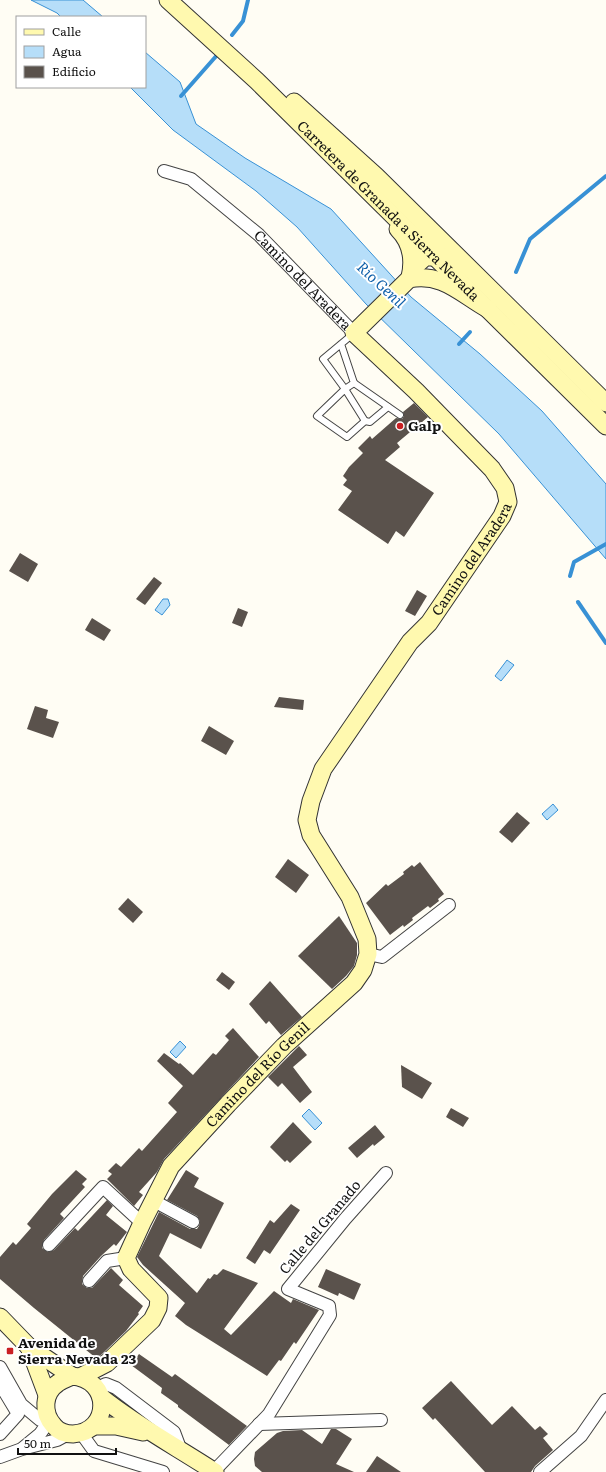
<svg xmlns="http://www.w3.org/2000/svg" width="606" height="1472" font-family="Literata,serif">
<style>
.water{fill:#b6def9;stroke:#3891d5}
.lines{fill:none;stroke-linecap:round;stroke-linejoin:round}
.stream{stroke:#3891d5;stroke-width:4}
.building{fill:#5a524c}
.lane-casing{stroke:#444;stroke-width:8}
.street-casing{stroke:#444;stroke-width:14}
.secondary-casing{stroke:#333;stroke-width:19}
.lane{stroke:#fff;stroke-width:6}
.street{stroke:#fff;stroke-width:12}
.secondary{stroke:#fff9af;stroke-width:17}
.poi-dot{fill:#ca1f22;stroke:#fff;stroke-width:1.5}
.labels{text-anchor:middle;stroke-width:4;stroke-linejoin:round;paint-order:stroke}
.street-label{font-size:14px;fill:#111;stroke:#fff}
.poi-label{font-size:14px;font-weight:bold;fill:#111;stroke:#fff;text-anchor:start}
.water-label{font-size:15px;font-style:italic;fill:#1162ab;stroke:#fff}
</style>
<rect width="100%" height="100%" fill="#fffdf4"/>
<!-- water -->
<g class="water">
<polygon points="31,0 83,0 103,17 61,17 57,13"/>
<polygon points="145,52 180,82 196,124 245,158 331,209 411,297 480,354 542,411 606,484 606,559 499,434 366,304 297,227 256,191 173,130 130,87 145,87"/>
<polygon points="163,599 168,599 170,605 162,615 155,610"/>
<polygon points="507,660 514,665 501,681 495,676"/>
<polygon points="553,804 558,810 547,820 542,814"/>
<polygon points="180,1041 186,1047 176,1058 170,1052"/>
<polygon points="309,1109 322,1123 315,1130 302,1116"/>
</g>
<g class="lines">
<!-- stream -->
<g class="stream">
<polyline points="232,35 243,21 248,0"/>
<polyline points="181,96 218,54"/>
<polyline points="516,272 530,239 606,176"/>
<polyline points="459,344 470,332"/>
<polyline points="570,576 574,562 606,544"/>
<polyline points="578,602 606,643"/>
</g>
</g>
<!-- building -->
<g class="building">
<polygon points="414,403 428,417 397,443 400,447 385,460 434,493 404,537 396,531 388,544 338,510 352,491 343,485 347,480 343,476 349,467 363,453 358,448 370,436 372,439 396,418 402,419 404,416 403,412"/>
<polygon points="20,553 38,564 28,582 9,571"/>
<polygon points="154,577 162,583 145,605 136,599"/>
<polygon points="417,590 427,596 415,616 405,611"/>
<polygon points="238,608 248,612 242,627 232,623"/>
<polygon points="92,618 111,630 104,641 85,630"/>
<polygon points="279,697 304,700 303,710 274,707"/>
<polygon points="35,706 48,710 46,718 59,722 53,738 27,729"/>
<polygon points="209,726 234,741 226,755 201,741"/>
<polygon points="517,812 530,823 512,843 499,832"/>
<polygon points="288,859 309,875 296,893 275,877"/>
<polygon points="420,862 444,894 438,899 439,901 430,908 428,906 412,918 413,920 404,927 403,925 390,935 366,903 386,884 388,886 404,874 403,872 412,865 414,867"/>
<polygon points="128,898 143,912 133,923 118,909"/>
<polygon points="339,916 357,943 357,955 354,966 346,976 332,989 298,956"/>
<polygon points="222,972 235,982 229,990 216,980"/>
<polygon points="270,981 302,1017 281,1035 269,1021 266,1024 249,1004"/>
<polygon points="233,1028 259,1057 164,1159 157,1172 139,1192 143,1195 134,1206 107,1179 112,1174 108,1171 116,1163 121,1167 139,1148 142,1151 177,1112 168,1103 183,1086 157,1061 164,1053 179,1064 180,1063 193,1075 213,1053 216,1055 229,1040 225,1036"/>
<polygon points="299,1046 307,1055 293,1067 312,1092 300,1103 282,1083 278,1087 268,1077"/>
<polygon points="401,1065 432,1083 422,1099 402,1087"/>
<polygon points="451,1108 469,1118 463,1127 446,1117"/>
<polygon points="293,1122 312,1142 290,1163 287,1160 285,1162 270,1147"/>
<polygon points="375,1125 385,1137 374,1146 373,1144 357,1158 348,1148"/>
<polygon points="76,1170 87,1179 82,1184 85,1187 60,1214 64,1218 44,1240 42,1248 48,1252 54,1250 75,1228 78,1231 107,1200 113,1206 106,1215 127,1232 116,1246 114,1244 101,1256 83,1276 82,1284 87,1288 92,1288 111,1268 123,1280 119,1285 143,1306 138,1313 139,1314 126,1331 101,1355 96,1358 34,1308 0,1279 0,1257 13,1242 16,1245 31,1228 27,1224 52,1194"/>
<polygon points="186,1170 199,1178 194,1187 224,1203 201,1249 170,1233 159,1256 197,1293 208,1278 210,1279 214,1274 217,1275 223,1269 258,1283 224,1329 231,1335 274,1291 291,1303 293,1299 319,1310 296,1344 294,1342 281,1361 279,1360 267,1376 186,1325 175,1316 185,1303 143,1265 137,1257 159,1212 190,1229 197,1229 199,1226 200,1221 197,1216 167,1200"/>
<polygon points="291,1204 300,1210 270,1254 264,1250 255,1264 246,1258 270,1220 274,1223"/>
<polygon points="326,1269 361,1284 354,1300 339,1293 338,1296 318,1287"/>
<polygon points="139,1354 172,1377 175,1374 247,1426 229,1445 178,1407 178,1405 161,1393 162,1388 131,1365"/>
<polygon points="451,1381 492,1425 512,1406 535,1430 540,1426 548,1434 543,1438 553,1450 535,1466 531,1472 485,1472 435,1418 433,1420 422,1408"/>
<polygon points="331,1429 336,1429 352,1439 336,1464 354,1472 262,1472 255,1466 254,1459 255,1452 277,1433 283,1431 302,1430 322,1444"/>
<polygon points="377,1456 401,1472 366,1472"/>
</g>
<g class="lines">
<defs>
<g id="lane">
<polyline points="341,344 354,383 345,389 323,359 353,334"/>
<polyline points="354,383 400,415"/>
<polygon points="345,389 365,421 347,437 317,416"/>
<polyline points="365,421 370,422 388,407"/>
</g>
<g id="street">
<path id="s1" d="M 164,171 L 191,179 L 259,235 L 354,333"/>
<polyline points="368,954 382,957 449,905"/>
<polyline points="154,1201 193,1222"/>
<polyline points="49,1245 103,1187 142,1223"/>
<polyline points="89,1281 107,1261 126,1258"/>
<polyline points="0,1367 21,1404 40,1420 48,1419"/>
<polyline points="0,1384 18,1414 0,1434"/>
<polyline points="97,1388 106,1384 116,1388 174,1432 180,1448"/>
<polyline points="259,1424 381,1420"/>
<polyline points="81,1433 94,1451 163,1472"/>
<polyline points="23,1448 40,1434 49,1421"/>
<polyline points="0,1457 22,1449 57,1440 68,1434"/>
<polyline points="214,1471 269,1414 330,1315 329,1306 288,1289 345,1219 386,1173"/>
<polyline points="540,1472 581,1436 606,1400"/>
</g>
<g id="secondary">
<path id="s2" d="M 168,0 L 257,81 L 606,426"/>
<polyline points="294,102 376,176 606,403"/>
<path d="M 398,229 C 411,242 414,260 410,277"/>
<polyline points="412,269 425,257 444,257"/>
<polyline points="0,1317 29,1347 72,1376"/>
<polyline points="29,1347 47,1395"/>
<path d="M 72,1376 C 112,1379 111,1432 73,1434 C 65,1434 58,1431 54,1426 C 42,1413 43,1393 58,1383 C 62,1380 68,1378 72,1376 Z"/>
<path id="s3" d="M 80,1377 L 107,1363 L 152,1320 L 158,1308 L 159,1298 L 131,1269 L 126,1258 L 142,1223 L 171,1166 L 228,1104 L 284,1046 L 354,983 L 363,970 L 368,954 L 367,939 L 350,897 L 311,835 L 307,820 L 311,801 L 323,769 L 410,642 L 429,623 L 502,516 L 508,502 L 505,488 L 492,469 L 416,391 L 354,333 L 409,279 C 442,272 461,294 488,309"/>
<path d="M 101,1397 C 137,1426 177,1447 215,1472"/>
<polyline points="94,1426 116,1426 143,1432"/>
</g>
</defs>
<!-- lane casing -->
<use href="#lane" class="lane-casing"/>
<!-- street casing -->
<use href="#street" class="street-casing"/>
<!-- secondary casing -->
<use href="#secondary" class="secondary-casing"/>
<!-- lane -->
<use href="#lane" class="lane"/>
<!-- street -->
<use href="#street" class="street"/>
<!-- secondary -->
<use href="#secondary" class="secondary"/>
</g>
<!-- markers -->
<g class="poi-dot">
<circle cx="400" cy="426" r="4"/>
<rect x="6" y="1347" width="8" height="8" rx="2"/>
</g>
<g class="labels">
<!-- street labels -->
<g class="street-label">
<text dy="5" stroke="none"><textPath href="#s2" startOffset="305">Carretera de Granada a Sierra Nevada</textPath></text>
<text dy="5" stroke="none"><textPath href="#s1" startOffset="179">Camino del Aradera</textPath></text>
<text dy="5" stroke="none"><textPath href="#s3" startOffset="1023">Camino del Aradera</textPath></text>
<text dy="5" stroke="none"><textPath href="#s3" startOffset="397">Camino del Río Genil</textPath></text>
<text transform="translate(320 1227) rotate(-50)" y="5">Calle del Granado</text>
</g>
<!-- poi labels -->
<g class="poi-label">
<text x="408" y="431">Galp</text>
<text x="18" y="1348">Avenida de<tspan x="18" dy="16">Sierra Nevada 23</tspan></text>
</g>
<!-- water labels -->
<g class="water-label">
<text transform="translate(381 285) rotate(43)" y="5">Río Genil</text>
</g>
</g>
<!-- legend -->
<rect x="16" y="16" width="130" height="72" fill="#ffffff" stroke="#a0a0a0"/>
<rect x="24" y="29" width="20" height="6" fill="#fff9af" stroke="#a0a0a0"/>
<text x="52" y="36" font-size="12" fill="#111111">Calle</text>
<rect x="24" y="46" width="20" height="12" fill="#b6def9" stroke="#a0a0a0"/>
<text x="52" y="56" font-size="12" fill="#111111">Agua</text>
<rect x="24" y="66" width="20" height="12" fill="#5a524c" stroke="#a0a0a0"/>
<text x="52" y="76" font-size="12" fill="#111111">Edificio</text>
<!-- scale -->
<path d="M18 1448v6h98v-6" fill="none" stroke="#111111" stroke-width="2"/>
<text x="24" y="1448" font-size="12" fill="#111111" stroke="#ffffff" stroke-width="3" paint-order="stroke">50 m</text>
</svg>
